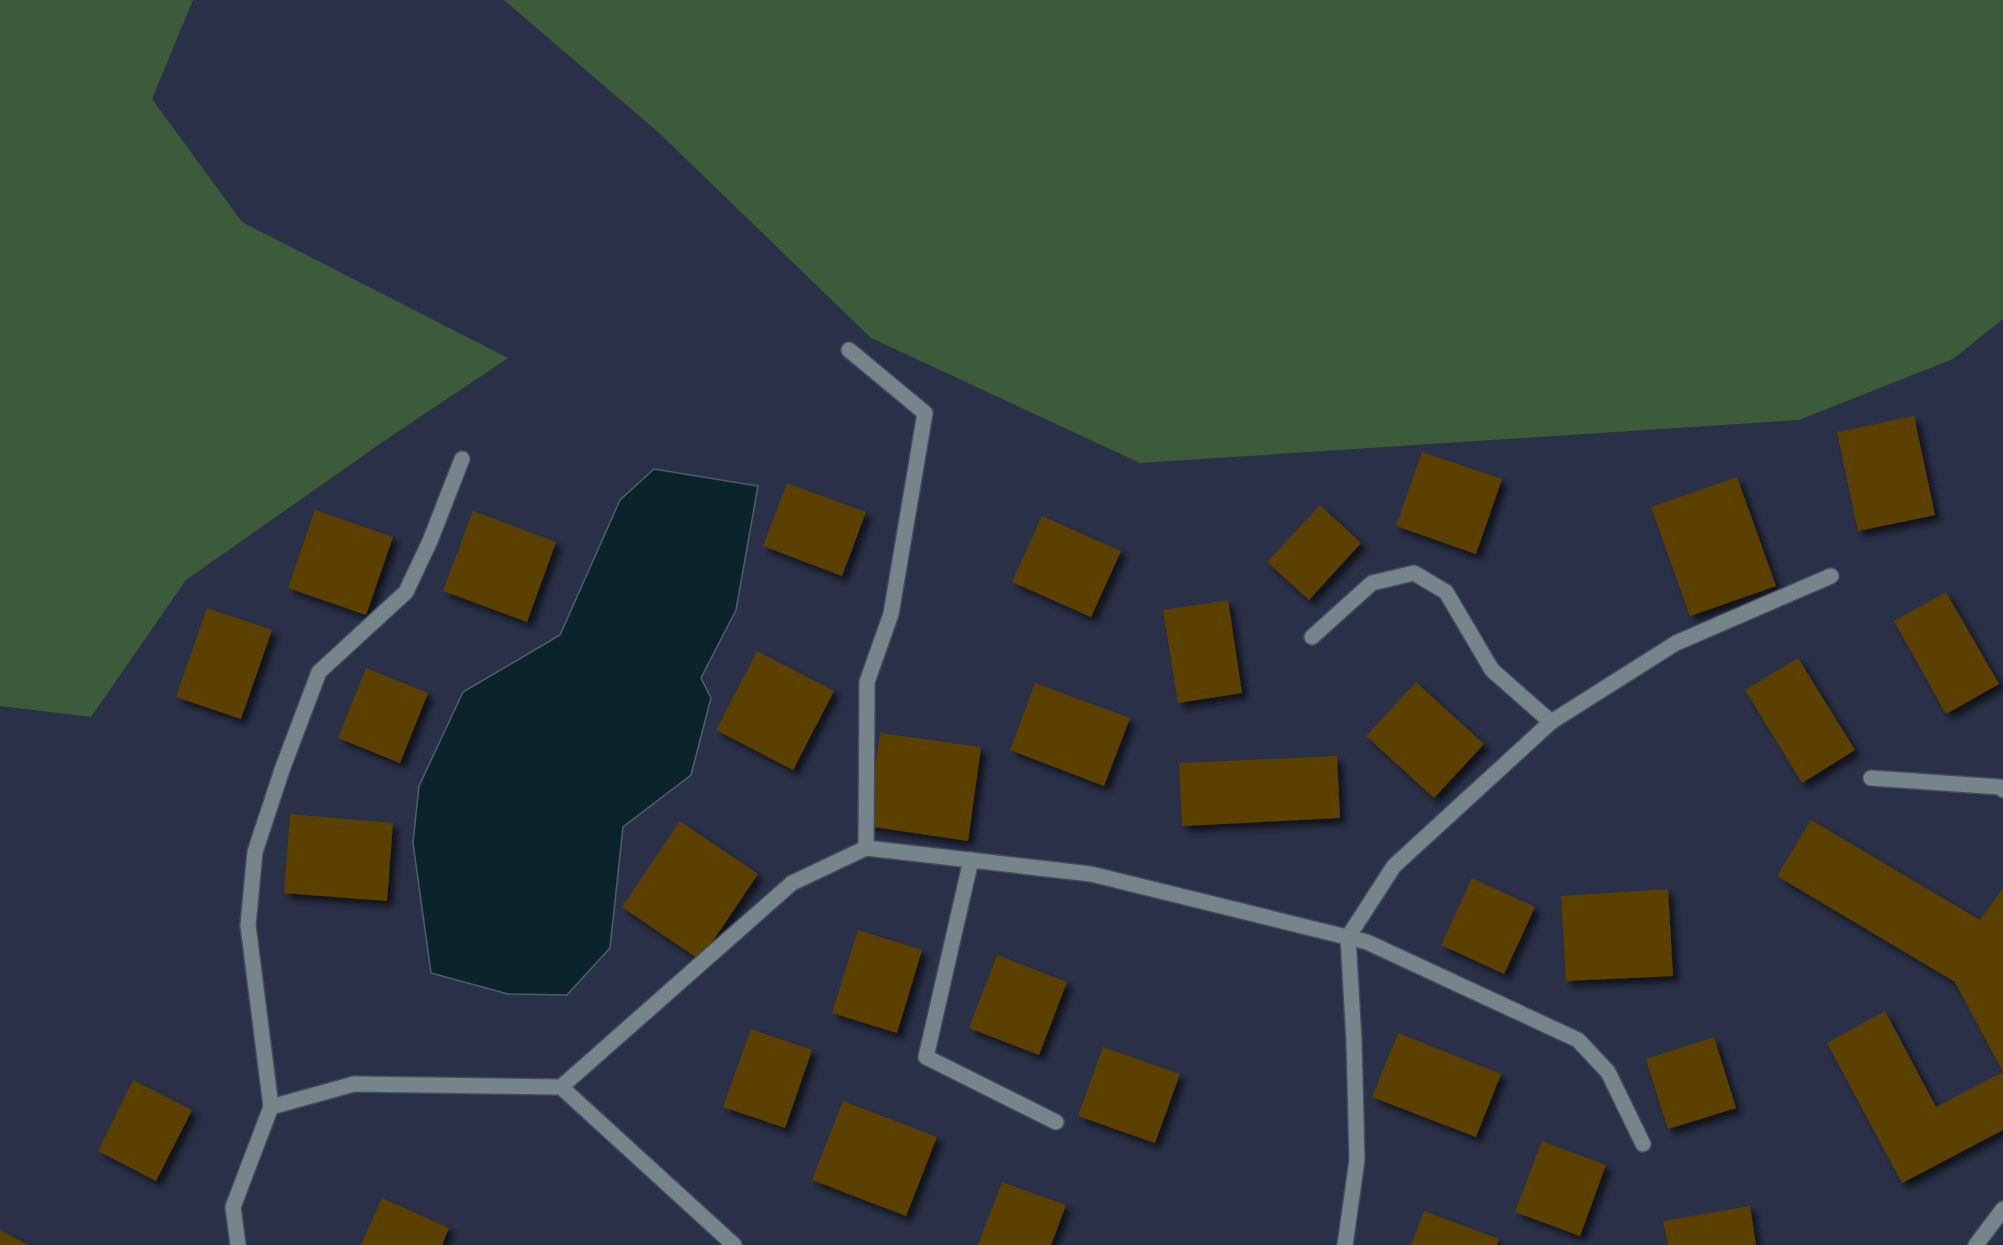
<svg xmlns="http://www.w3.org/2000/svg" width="2003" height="1245" font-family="Helvetica,sans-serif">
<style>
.green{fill:#3b5b3a}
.water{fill:#0b232a;stroke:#4e606a;stroke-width:1.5}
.building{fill:#5c3f00;filter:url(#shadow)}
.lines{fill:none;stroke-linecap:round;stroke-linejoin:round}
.minor-casing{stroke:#444b61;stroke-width:18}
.minor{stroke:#76858a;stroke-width:15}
</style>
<defs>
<filter id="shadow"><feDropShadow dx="5.5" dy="5.5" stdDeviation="3" flood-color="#0009"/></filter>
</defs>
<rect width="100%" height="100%" fill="#293047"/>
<!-- green -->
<g class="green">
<polygon points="0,0 193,0 152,99 242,222 508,358 387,439 186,580 91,717 0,706"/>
<polygon points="504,0 2003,0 2003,319 1953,359 1799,420 1140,463 871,338 658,132"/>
</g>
<!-- water -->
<polygon class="water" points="654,469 758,486 736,610 701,678 711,698 691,775 623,827 610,948 567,995 508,994 431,973 413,843 419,786 463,692 560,635 620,500"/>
<!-- building -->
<g class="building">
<polygon points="1914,416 1935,515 1858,531 1837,432"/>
<polygon points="1422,452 1502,479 1476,554 1396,526"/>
<polygon points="1737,477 1776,586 1690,616 1651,507"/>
<polygon points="787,483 866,512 842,576 763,546"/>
<polygon points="1320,505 1361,543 1309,600 1267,562"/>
<polygon points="315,510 393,537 366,615 288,588"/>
<polygon points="473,511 556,542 527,622 443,591"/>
<polygon points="1042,516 1121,551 1091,617 1012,582"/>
<polygon points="1946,592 1999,684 1946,714 1894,621"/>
<polygon points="1228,600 1242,693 1178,703 1163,610"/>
<polygon points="207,608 272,630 241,719 176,697"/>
<polygon points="757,651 834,691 793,770 716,730"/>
<polygon points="1798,658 1855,750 1802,783 1745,690"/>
<polygon points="366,668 428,693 400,763 338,738"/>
<polygon points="1416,682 1484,744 1434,798 1366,736"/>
<polygon points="1035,683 1130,718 1104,786 1010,750"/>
<polygon points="880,733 981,747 968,841 867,826"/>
<polygon points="1337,756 1340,818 1182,826 1179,763"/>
<polygon points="290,814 393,823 387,901 284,893"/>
<polygon points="1811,820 1980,920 2003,888 2003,1130 1902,1183 1827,1043 1885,1011 1936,1107 2003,1072 1955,982 1777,876"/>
<polygon points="680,821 758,874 700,960 622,907"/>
<polygon points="1472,878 1535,907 1504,974 1441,945"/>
<polygon points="1668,889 1673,976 1566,981 1561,896"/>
<polygon points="858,930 922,950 897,1033 832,1013"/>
<polygon points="997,955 1067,982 1039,1055 969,1028"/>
<polygon points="751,1029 812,1050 785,1128 723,1107"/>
<polygon points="1398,1033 1501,1074 1476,1137 1372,1097"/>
<polygon points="1714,1037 1736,1108 1668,1129 1646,1059"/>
<polygon points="1103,1047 1180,1074 1155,1143 1078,1116"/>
<polygon points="133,1080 192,1110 156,1181 98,1151"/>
<polygon points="843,1101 937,1137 906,1216 812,1180"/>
<polygon points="1542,1141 1606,1165 1580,1236 1515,1212"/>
<polygon points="1002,1182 1066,1205 1051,1245 978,1245"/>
<polygon points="382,1198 449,1228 442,1245 361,1245"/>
<polygon points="1750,1206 1756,1245 1668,1245 1663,1221"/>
<polygon points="1424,1211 1499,1239 1497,1245 1411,1245"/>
<polygon points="0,1230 28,1245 0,1245"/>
</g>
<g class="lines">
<defs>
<g id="minor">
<polyline points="849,350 925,413 891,614 867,682 866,848"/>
<polyline points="1312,637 1372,583 1414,573 1446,592 1492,670 1551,722"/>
<polyline points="1871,778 2000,787 2003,790"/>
<polyline points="971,860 926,1057 1056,1122"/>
<polyline points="561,1087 792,883 866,848 1091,874 1367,942 1578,1040 1608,1072 1643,1144"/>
<polyline points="271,1107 248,925 255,852 283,767 319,672 406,592 430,541 462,459"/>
<polyline points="238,1245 233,1207 271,1107 354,1084 561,1087 734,1245"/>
<polyline points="1345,1245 1357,1160 1354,1041 1348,937 1394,866 1551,722 1676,643 1831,576"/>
<polyline points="1976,1245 2003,1209"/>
</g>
</defs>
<!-- minor casing -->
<use href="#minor" class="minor-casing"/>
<!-- minor -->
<use href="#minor" class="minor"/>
</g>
</svg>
